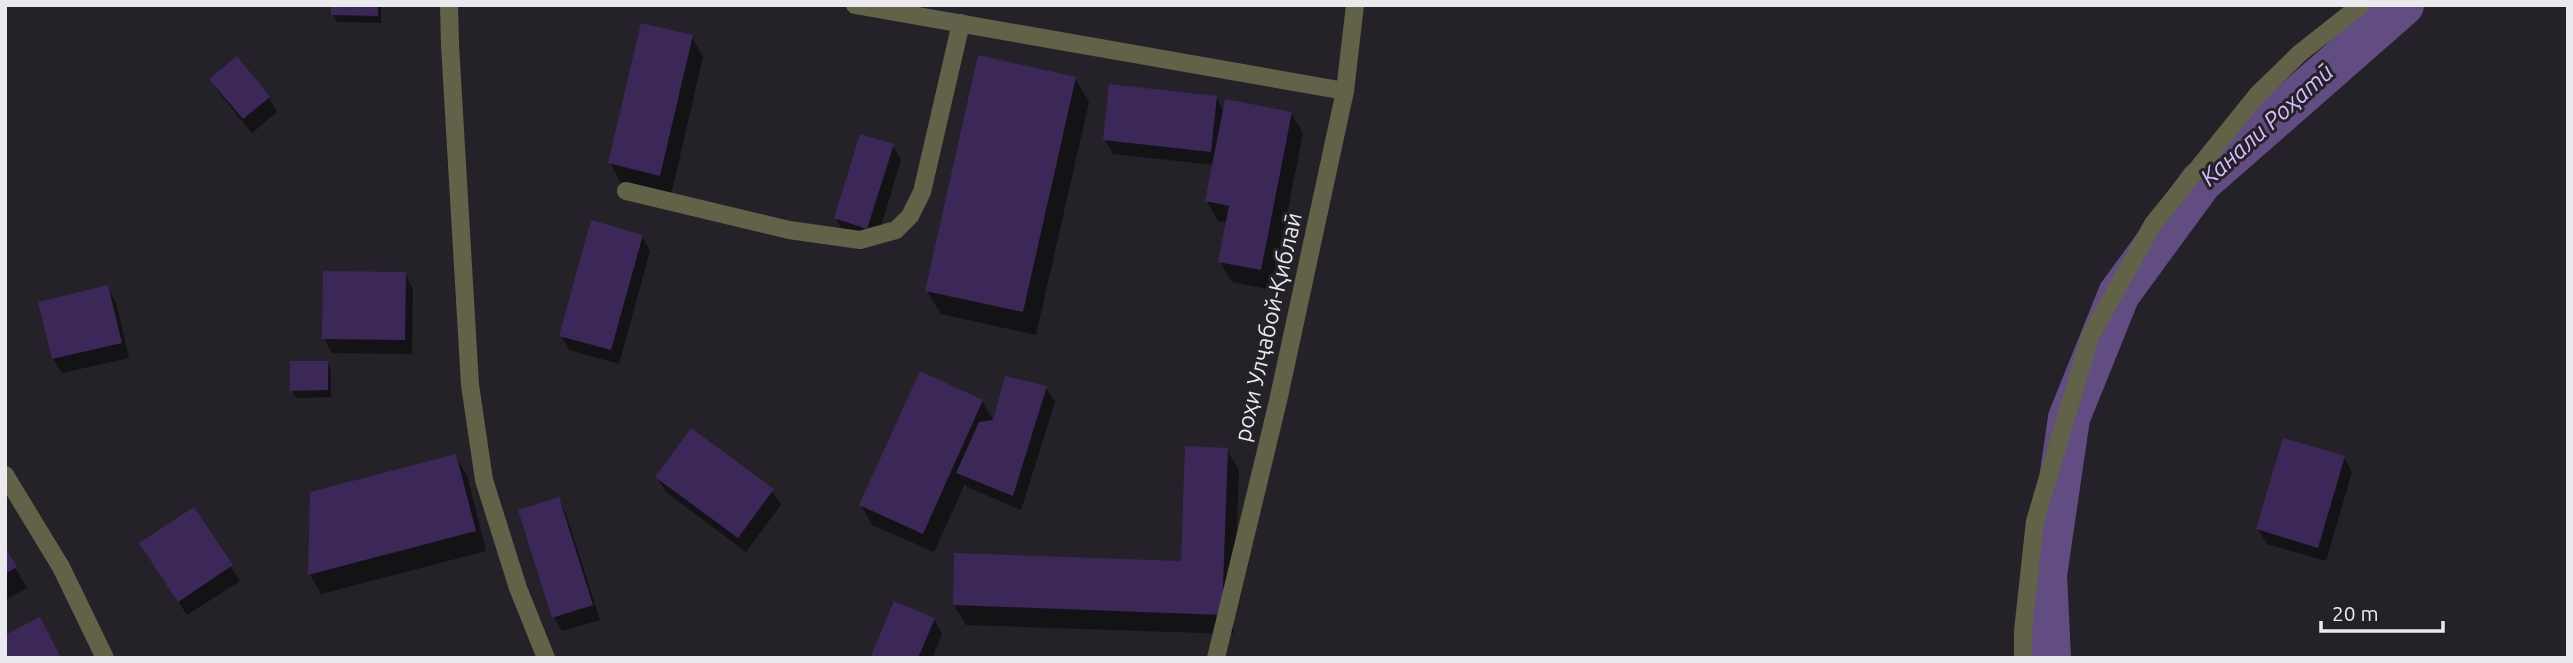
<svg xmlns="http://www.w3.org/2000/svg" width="2573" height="663" font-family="Ubuntu,sans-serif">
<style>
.shadow{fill:#0007}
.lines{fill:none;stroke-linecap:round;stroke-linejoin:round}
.canal{stroke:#624d82;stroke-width:42}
.building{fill:#3c2759}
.minor{stroke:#616248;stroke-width:18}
.labels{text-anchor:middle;stroke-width:6;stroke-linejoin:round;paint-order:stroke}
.street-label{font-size:23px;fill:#eae9ed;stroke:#242228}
.water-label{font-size:24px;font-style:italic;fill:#d6bdff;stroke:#242228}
</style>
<rect width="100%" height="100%" fill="#242228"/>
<!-- shadow -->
<g class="shadow">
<polygon points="333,5 381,5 381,23 337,22 333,14"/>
<polygon points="692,37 703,57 671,195 621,183 610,163"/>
<polygon points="1075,79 1089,102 1036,335 941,314 927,291"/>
<polygon points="211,80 269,98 277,112 252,133 220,94"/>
<polygon points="1216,97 1224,111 1291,113 1303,133 1272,290 1232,282 1220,262 1227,223 1218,221 1207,201 1214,165 1113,154 1105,140"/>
<polygon points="893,146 901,160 876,243 844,233 836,218"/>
<polygon points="642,236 650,251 619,364 569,350 561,335"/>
<polygon points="405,274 413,289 412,354 332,353 324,338"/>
<polygon points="107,287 116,302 129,358 62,373 53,359"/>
<polygon points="327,362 331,370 331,397 296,398 292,391"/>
<polygon points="1046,388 1055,402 1021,510 967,487 965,484 934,552 872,525 861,505 982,401 994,422"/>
<polygon points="1227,450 1239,470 1233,634 966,625 954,605 1183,563"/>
<polygon points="455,456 467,475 486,551 321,594 310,574"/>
<polygon points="2344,457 2352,472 2326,561 2267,544 2258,529"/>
<polygon points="657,477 772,491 781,505 746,552 666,492"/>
<polygon points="558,499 566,514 600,620 562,631 554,617"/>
<polygon points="194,510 240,581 187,615 150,558"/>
<polygon points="5,550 27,588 5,600"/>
<polygon points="934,619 942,634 932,658 872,658"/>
</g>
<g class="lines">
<!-- canal -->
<polyline class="canal" points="2050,658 2046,575 2069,418 2119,294 2201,182 2403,5"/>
</g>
<!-- building -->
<g class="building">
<polygon points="331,5 378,5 378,16 331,15"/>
<polygon points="641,23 693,35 660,176 608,163"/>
<polygon points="978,55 1076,77 1023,312 925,291"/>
<polygon points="237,56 270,97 243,119 209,79"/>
<polygon points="1109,84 1217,96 1211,152 1103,140"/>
<polygon points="1225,99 1292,112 1261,270 1218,262 1229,206 1205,201"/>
<polygon points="860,134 894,144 867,229 834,218"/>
<polygon points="591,220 643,235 611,350 559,336"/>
<polygon points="323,271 406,272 405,340 322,339"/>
<polygon points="108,285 122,343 52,359 38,302"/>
<polygon points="290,361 328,361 328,390 290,391"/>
<polygon points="920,371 983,400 923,534 859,505"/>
<polygon points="1005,376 1047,386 1013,496 956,473 979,422 993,420"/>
<polygon points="691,428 774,489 738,538 655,477"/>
<polygon points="2283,438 2345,456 2318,548 2256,529"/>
<polygon points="1185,446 1228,448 1222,615 953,605 954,553 1181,561"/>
<polygon points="456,454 476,531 308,575 310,492"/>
<polygon points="559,497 593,605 552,618 518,510"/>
<polygon points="194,507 233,565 178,602 139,543"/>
<polygon points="5,547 17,567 5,574"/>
<polygon points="894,601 935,618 918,658 870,658"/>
<polygon points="40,617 61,658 5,658 5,635"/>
</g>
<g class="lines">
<!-- minor -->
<g class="minor">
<polyline points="449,5 450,45 470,385 484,480 518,588 546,658"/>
<polyline points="855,5 1345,91"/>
<polyline points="626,191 789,230 860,240 896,230 910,216 922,192 961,23"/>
<polyline points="5,475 61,567 105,658"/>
<polyline points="1216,658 1278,401 1345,91 1355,5"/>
<polyline points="2023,658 2023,631 2035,521 2090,337 2153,224 2258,94 2300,53 2361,5"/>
</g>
</g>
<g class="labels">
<!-- street labels -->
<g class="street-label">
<text transform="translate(1268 327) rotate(-77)" y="8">роҳи Улҷабой-Қиблаӣ</text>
</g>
<!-- water labels -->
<g class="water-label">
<text transform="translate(2267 125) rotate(-42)" y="8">Канали Роҳатӣ</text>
</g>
</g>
<!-- border -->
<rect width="2573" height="663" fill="none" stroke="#eae9ed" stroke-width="14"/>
<!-- scale -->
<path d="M2321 621v10h122v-10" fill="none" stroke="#eae9ed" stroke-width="3.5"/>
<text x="2332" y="621" font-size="21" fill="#eae9ed" stroke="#242228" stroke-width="5" paint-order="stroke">20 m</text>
</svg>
